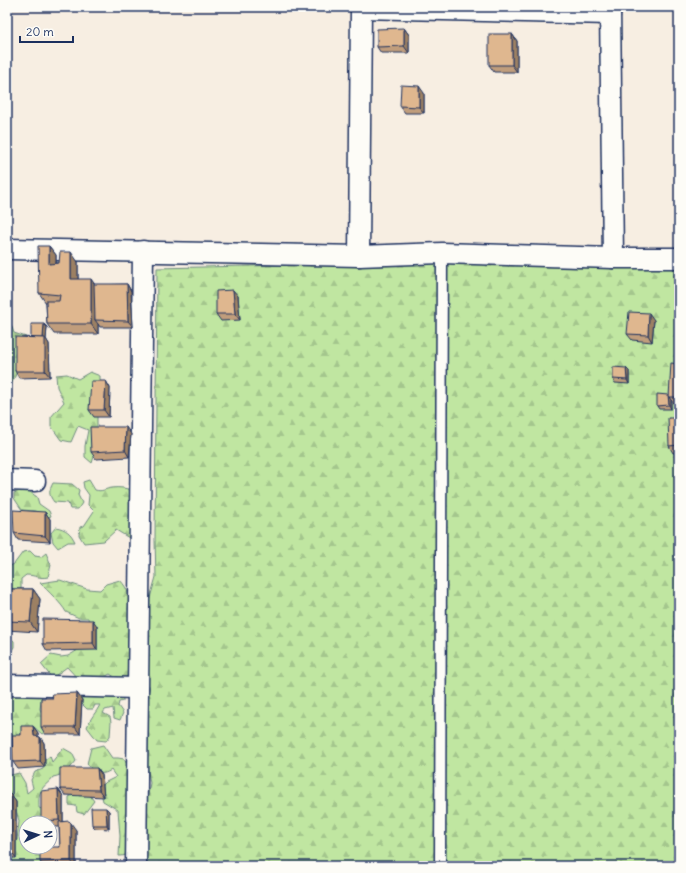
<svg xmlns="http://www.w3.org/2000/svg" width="686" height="873" font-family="Delius,sans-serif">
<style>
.forest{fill:url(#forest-firs);stroke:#6e8a80}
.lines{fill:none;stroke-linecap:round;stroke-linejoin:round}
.service-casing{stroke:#1b2f5e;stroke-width:13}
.minor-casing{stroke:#1b2f5e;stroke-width:23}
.service{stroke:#fdfcf7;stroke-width:10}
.minor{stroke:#fdfcf7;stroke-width:20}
.wall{fill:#c09d7b;stroke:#1b2f5e}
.shaded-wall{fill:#9c8064;stroke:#1b2f5e}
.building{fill:#dfb78f;stroke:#1b2f5e}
</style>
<defs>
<pattern id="forest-firs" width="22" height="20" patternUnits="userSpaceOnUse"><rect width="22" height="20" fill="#c0e6a1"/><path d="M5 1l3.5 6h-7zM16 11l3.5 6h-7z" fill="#a4c68d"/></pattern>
</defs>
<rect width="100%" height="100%" fill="#f7eee2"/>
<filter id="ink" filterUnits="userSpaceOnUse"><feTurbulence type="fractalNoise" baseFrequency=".025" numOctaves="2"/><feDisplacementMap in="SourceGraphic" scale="8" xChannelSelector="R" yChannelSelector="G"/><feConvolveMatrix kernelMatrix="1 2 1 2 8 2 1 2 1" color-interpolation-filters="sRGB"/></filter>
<g filter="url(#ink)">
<!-- forest -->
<g class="forest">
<polygon points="613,258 679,265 679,866 135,866 150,783 138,714 139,636 156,577 155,540 157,268"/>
<path d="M 7,323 L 11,325 L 14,333 L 26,337 C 22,356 19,374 7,390 Z"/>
<polygon points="90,372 100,376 100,394 89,406 97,413 97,447 92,463 85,457 85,446 88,430 78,426 71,442 61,440 51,426 51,417 64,402 57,387 56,375 67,374 78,379"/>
<path d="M 89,480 L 95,490 C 103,492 104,489 112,488 C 119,487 125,488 132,490 L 131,534 L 129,538 L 116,530 L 104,541 L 84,543 L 79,535 L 80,527 L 84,526 L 94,511 L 88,505 L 89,495 L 84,488 L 83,482 Z"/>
<path d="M 53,483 L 72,484 L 79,490 L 78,495 L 82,503 L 78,509 L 70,509 L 68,503 L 54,502 C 48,494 49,491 53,483 Z"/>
<polygon points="26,489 37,497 39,504 49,511 51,516 46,518 35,511 22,510 14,498 14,493"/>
<path d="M 56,527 C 66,529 71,533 75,542 L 68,542 L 58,548 L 53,542 L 51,533 Z"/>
<path d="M 30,551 L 35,556 L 41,557 L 46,553 L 51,565 L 48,577 C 39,579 35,575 26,575 L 21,579 L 21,592 L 7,593 L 7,572 L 10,566 L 14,564 L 23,552 Z"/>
<path d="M 60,580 L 87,589 L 100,590 L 106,584 L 120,580 C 129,590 130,596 128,610 L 132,614 L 132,678 L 124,683 L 110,674 L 98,680 L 80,681 L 67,667 L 52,678 L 41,664 L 51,655 L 61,657 L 68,656 L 78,650 L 89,624 L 88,618 L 79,618 L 66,612 C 62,604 47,590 40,583 Z"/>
<polygon points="7,636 14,641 14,647 9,654 7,654"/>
<polygon points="36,690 42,694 40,709 49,730 42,734 34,727 30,729 22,731 19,737 7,741 7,719 10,715 8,701 15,696"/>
<path d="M 80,694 L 84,697 L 123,696 L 123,701 L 119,702 L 118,706 L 123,713 L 120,720 L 114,718 L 113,708 L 105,710 L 103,713 L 110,717 L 111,722 L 110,736 L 106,741 L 97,740 L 87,727 C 90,718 96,713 100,705 L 95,705 L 93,709 L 87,709 L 78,700 Z"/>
<path d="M 103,745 L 112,758 L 118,758 L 124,759 L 128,766 C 126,775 125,778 131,785 L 132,855 L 119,856 L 120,836 L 118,810 L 103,801 L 100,788 L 106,782 L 116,777 L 111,770 C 101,777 94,772 87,764 L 91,748 Z"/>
<path d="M 63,748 L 72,753 L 76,761 C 69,770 64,775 53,777 C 50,782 44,785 42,789 C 38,795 39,802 39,808 L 45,810 L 49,823 L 26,823 L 26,847 L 48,847 L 46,856 L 40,866 L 13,866 L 9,851 L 9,842 L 17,840 L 19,821 L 16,810 L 7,799 L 7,776 L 19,773 L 25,783 L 27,793 L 33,788 L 31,780 L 35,772 L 43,769 L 45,760 L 50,756 L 52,762 Z"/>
<polygon points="81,791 89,794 94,801 84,814 77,812 76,806 69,805 69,797"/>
</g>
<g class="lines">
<defs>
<polyline id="service" points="440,866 442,253"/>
<g id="minor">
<polyline points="610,7 613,258"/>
<polyline points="361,8 610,14"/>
<polyline points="7,249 359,256 442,253 613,258 679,258"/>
<polyline points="359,256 361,7"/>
<polyline points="7,480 35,481"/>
<polyline points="7,685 138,688"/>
<polyline points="136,866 143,251"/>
</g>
</defs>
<!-- service casing -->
<use href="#service" class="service-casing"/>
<!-- minor casing -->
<use href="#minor" class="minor-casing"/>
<!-- service -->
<use href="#service" class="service"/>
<!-- minor -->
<use href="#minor" class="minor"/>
</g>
<!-- wall -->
<g class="wall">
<polygon points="404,28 409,35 409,53 381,53 377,47"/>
<polygon points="512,34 517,41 517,72 494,72 489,65"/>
<polygon points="424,93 424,113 405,113 400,106"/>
<polygon points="49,246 56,255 56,263 78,262 78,279 94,285 127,284 131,291 133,327 100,327 98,324 98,334 54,334 47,324 46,303 39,293"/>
<polygon points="238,296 240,320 221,321 216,314"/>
<polygon points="654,320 652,342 632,340 627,334"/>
<polygon points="44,324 47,327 46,339 49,344 50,377 19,378 15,371 31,338"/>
<polygon points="679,364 679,404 674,404 671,400 671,409 659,409 657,406 669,396"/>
<polygon points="626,368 629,371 629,384 615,383 613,379"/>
<polygon points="106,381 110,388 109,417 94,417 89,410"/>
<polygon points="679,418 679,452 673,453 669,446"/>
<polygon points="131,434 129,457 96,459 91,452"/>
<polygon points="45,512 50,519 50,542 18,540 14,533"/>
<polygon points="7,589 33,589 40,599 37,632 7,630"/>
<polygon points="97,626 97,650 47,651 43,644"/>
<polygon points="77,693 82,700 80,734 45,734 41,727"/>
<polygon points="33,726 38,733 38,737 40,737 44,743 45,767 18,769 13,762 21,735"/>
<polygon points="97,768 102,775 104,797 65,795 60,789"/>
<polygon points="58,789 63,796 63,822 76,830 76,866 43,866 40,862 60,847 59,827 50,827 50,823 43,823 41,821"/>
<polygon points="7,792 9,792 16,802 16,858 7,858"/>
<polygon points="109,811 109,829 95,828 92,825"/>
</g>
<!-- shaded-wall -->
<g class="shaded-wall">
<polygon points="404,28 409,35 409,53 404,46"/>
<polygon points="512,34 517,41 517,72 512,65"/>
<polygon points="419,86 424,93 424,113 419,107"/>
<polygon points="49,246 56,255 56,274 49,264"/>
<polygon points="71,252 78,262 78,288 71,279"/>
<polygon points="91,279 98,289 95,320 98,324 98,334 91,324"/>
<polygon points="127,284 131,291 133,327 128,321"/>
<polygon points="233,290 238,296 240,320 235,314"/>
<polygon points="649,313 654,320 652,342 648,335"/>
<polygon points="44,324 47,327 46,339 49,344 50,377 45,371 43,339"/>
<polygon points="626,368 629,371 629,384 627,380"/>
<polygon points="106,381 110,388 109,417 104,410"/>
<polygon points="668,395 669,397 671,400 671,409 669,405"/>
<polygon points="126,427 131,434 129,457 125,450"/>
<polygon points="45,512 50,519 50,542 45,536"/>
<polygon points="33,589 40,599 37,632 30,622"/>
<polygon points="93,620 97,626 97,650 93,643"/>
<polygon points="77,693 82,700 80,734 75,727"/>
<polygon points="33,726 38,733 38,743 34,736"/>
<polygon points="40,737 44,743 45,767 40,761"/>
<polygon points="97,768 102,775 104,797 99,790"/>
<polygon points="58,789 63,796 63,826 59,820"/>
<polygon points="9,792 16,802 16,858 9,848"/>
<polygon points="106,808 109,811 109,829 107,825"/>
<polygon points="71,823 76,830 76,866 75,866 71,861"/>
</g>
<!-- building -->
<g class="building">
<polygon points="404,28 404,46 377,47 377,29"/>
<rect x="489" y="34" width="23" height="31"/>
<polygon points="401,85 419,86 419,107 400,106"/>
<polygon points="38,246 49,246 49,264 59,263 60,252 71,252 71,279 91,279 91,324 47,324 46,301 59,301 60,295 39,293"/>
<polygon points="94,284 127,284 128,321 95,320"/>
<polygon points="233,290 235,314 216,314 216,291"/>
<polygon points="629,312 649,313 648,335 627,334"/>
<polygon points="31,324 44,324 43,338 31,338"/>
<polygon points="15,337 45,338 45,371 15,371"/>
<polygon points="671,363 679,364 679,397 669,397"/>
<polygon points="613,367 626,368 627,380 613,379"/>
<polygon points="91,381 106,381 104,410 89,410"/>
<polygon points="657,394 668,395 669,405 657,406"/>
<polygon points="668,418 679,418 679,445 669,446"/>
<polygon points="90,427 126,427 125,450 91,452"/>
<polygon points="13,510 45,512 45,536 14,533"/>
<polygon points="7,589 33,589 30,622 7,621"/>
<polygon points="43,619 93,620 93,643 43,644"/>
<polygon points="77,693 75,727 41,727 41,698 53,698 52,694"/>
<polygon points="21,726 33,726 34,736 40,737 40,761 13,762 12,735 21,735"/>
<polygon points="60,768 97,768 99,790 60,789"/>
<polygon points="58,789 59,820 41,821 41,791"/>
<rect x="7" y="792" width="2" height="56"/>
<polygon points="91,808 106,808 107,825 92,825"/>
<polygon points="69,821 71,823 71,861 40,862 40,847 60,847 59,822"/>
</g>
</g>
<!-- margin -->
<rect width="686" height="873" fill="none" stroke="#fdfcf7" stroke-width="24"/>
<rect x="12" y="12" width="662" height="849" fill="none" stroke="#1b2f5e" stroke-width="1.5" filter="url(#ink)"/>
<!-- north arrow -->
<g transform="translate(38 835) rotate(86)"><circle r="19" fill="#fdfcf7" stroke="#a3aaba"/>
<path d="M0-3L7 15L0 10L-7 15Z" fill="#1b2f5e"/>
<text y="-6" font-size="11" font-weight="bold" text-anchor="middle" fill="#1b2f5e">N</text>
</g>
<!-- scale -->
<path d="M20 36v6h53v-6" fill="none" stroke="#1b2f5e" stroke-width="2"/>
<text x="26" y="36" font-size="12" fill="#1b2f5e" stroke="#fdfcf7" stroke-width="3" paint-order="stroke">20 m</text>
</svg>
